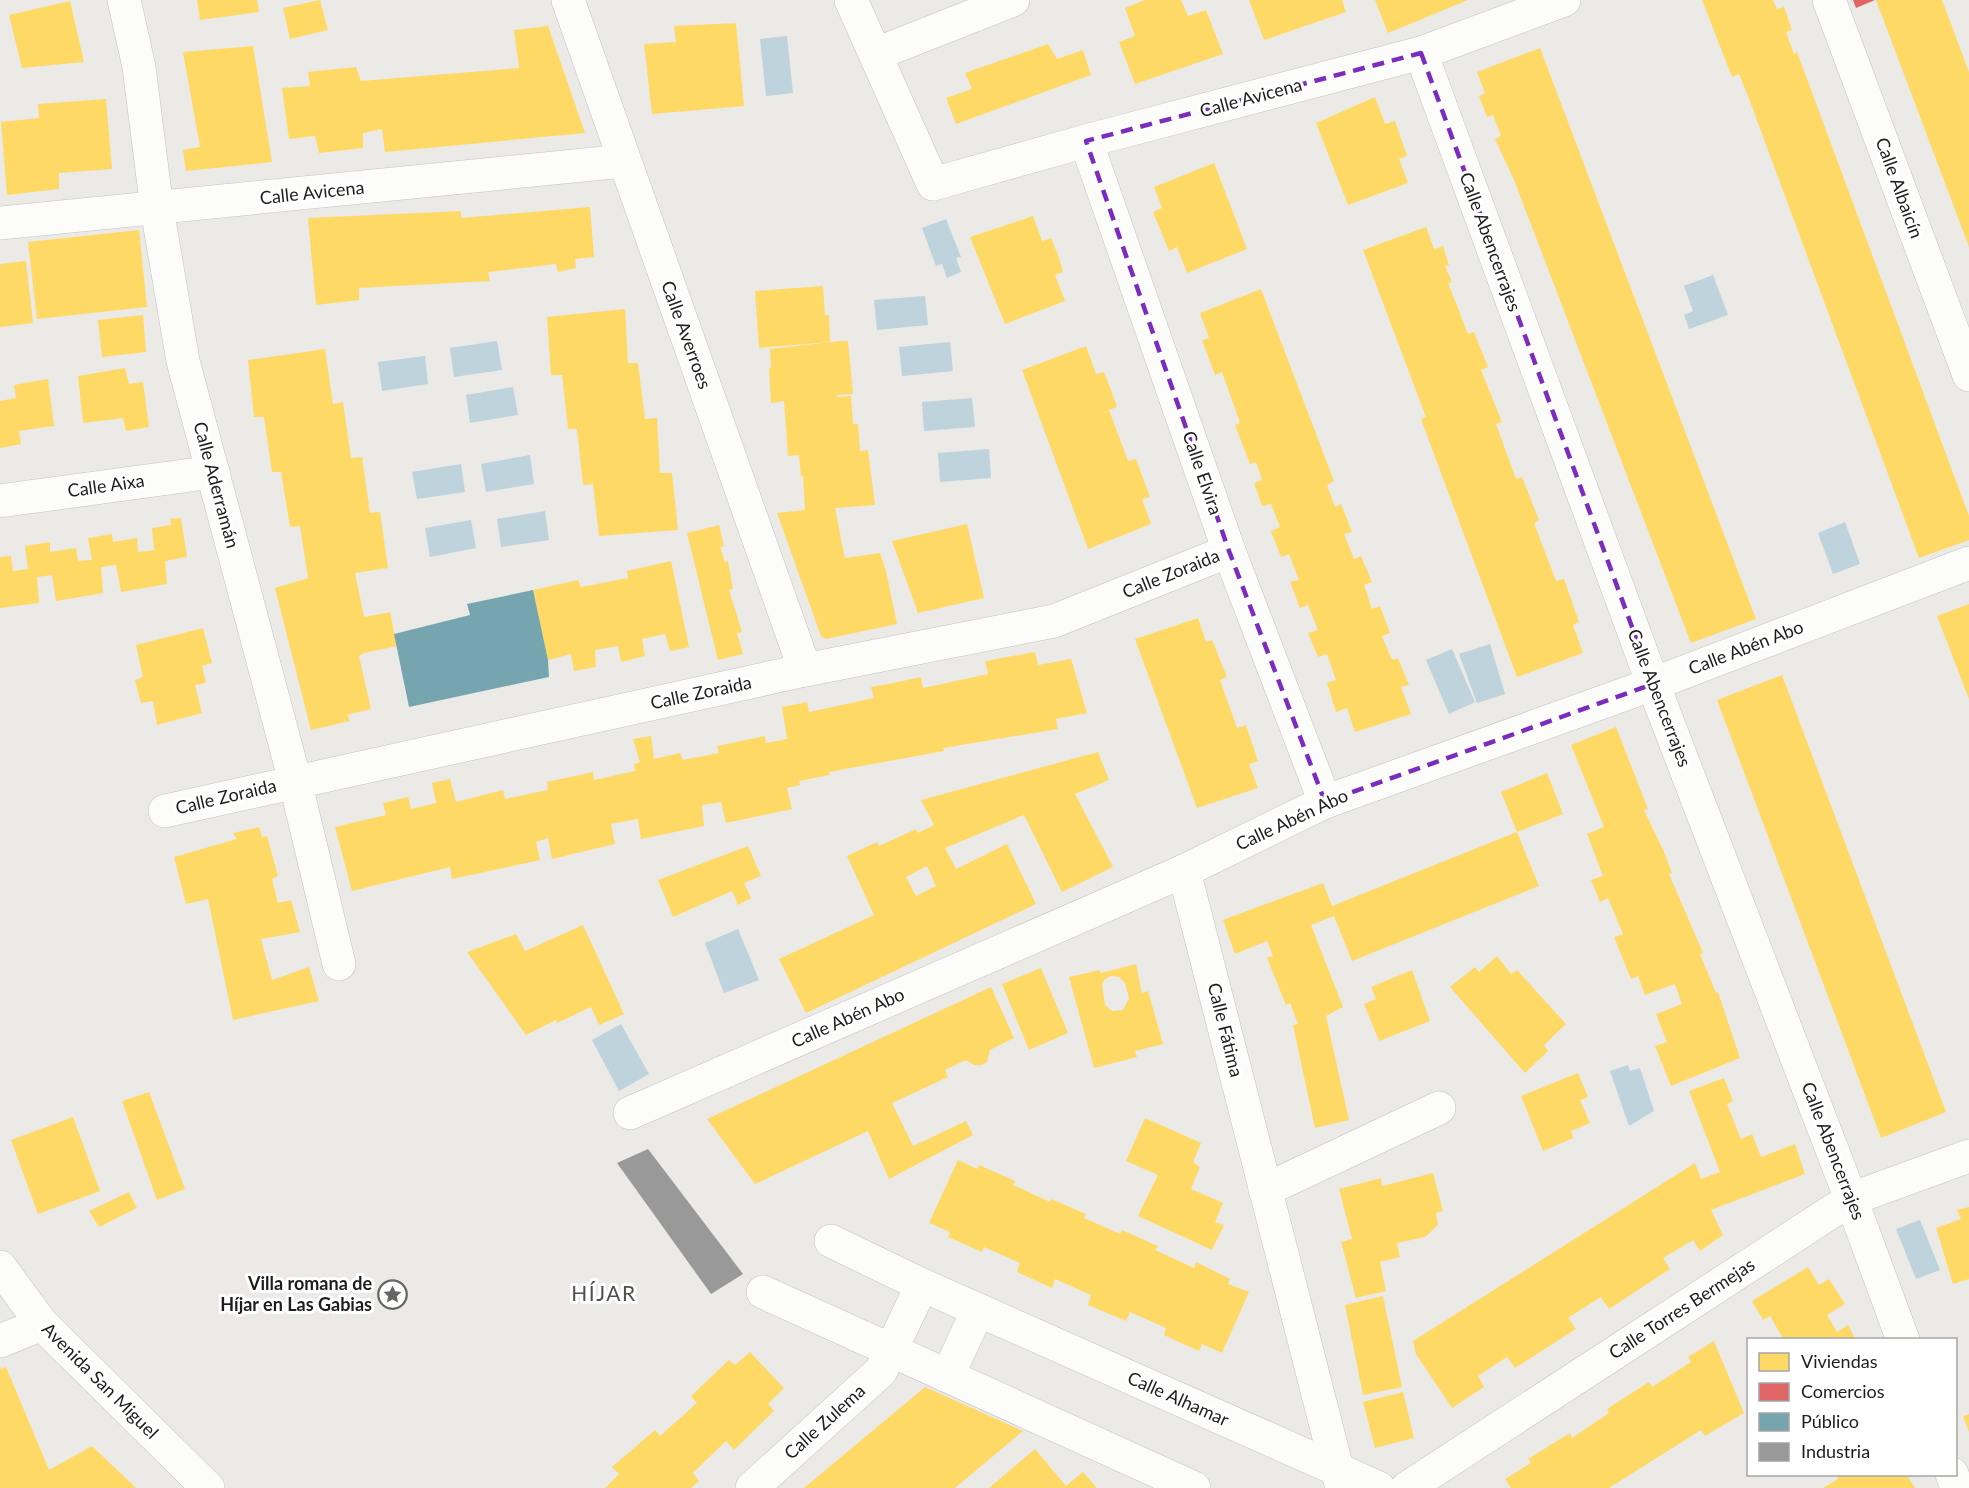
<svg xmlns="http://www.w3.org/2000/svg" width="1969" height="1488" font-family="Lato,sans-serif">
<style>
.water{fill:#bed3db}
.homes{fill:#ffd966;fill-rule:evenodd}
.shops{fill:#e06666}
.public{fill:#76a5af}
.industry{fill:#999}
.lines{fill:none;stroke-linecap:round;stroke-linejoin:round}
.minor-casing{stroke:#c2c2c0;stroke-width:34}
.tertiary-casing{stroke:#c2c2c0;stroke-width:34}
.minor{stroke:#fcfcfb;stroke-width:33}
.tertiary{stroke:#fcfcfb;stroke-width:33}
.marked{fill:none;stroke:#7b2cbf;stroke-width:4.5;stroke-dasharray:12 8;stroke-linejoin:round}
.labels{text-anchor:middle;stroke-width:6;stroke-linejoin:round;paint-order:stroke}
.street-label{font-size:18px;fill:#1d1d1d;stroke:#fff}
.poi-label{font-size:18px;font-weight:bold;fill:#1d1d1d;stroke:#fff;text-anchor:end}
.quarter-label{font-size:21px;letter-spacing:1.5px;fill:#505050;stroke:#fff}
</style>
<rect width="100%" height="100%" fill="#ebeae6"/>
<!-- water -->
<g class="water">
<polygon points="787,36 793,93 766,96 760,39"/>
<polygon points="946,219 961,257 956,258 961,272 947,278 942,264 936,266 922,228"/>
<polygon points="1713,275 1728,315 1689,329 1684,315 1693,311 1684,286"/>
<polygon points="925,296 928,325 877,330 874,300"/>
<polygon points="497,341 502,370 454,377 450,348"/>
<polygon points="950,342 953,371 902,376 899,347"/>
<polygon points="425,356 428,384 382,391 378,362"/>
<polygon points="513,387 518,415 470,423 466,395"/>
<polygon points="972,398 975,427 924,431 922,402"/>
<polygon points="989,449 991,478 940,482 938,453"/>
<polygon points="530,455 534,484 486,492 481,464"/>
<polygon points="461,464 465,492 417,499 412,472"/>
<polygon points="545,511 549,540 501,547 497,519"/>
<polygon points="471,520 476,548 430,557 425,528"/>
<polygon points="1845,522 1860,564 1833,574 1818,533"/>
<polygon points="1490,644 1505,694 1477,703 1459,654"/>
<polygon points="1452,649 1475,702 1449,714 1426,660"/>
<polygon points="738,929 759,980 724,993 705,943"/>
<polygon points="621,1024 649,1074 619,1091 592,1040"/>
<polygon points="1628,1065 1630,1071 1640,1068 1654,1111 1629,1126 1610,1071"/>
<polygon points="1920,1220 1940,1270 1916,1279 1896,1229"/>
</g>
<!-- homes -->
<g class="homes">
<polygon points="197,0 257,0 259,12 200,20"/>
<polygon points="320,0 328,30 290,39 283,8"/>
<polygon points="1145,0 1181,0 1188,16 1206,10 1223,54 1135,84 1119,42 1135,36 1125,8"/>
<polygon points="1249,0 1342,0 1346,12 1264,40"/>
<polygon points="1375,0 1468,0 1388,33"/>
<polygon points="1702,0 1773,0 1777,9 1784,7 1792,30 1786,32 1794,54 1797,52 1969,516 1969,540 1919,558 1748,96 1739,74 1732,77"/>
<polygon points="1876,0 1942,0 1969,72 1969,247"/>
<polygon points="70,1 84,62 22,68 9,15"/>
<polygon points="736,23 744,106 652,114 644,44 676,42 674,26"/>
<polygon points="548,26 585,133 385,152 382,129 363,133 363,148 319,153 315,136 289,139 282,88 310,86 308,72 356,67 361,81 519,68 514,30"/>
<polygon points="1048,44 1057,59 1083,50 1091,75 956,124 946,98 972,89 965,73"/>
<polygon points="253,46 272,162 186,171 183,150 200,147 183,52"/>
<polygon points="1540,48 1756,619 1691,643 1514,180 1495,139 1501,136 1493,115 1487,117 1479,96 1485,93 1477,72"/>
<polygon points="1375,97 1385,124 1395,121 1407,156 1399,159 1408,183 1348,205 1316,123"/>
<polygon points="106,99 112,169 59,173 59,189 7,195 1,122 39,118 38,104"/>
<polygon points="1214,163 1247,249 1187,273 1177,247 1169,251 1153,212 1162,208 1154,187"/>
<polygon points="590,207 594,257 575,259 576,268 558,272 556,264 488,272 490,281 359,288 359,300 316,305 308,218 461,211 461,218"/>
<polygon points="1033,216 1042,241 1051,238 1058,255 1063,272 1055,275 1065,301 1005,324 970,237"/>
<polygon points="1426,227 1434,249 1443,246 1449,265 1445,266 1452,282 1448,283 1468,334 1474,332 1488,367 1481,370 1502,422 1496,424 1516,479 1522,477 1539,520 1534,523 1556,581 1564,579 1579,622 1573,625 1583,653 1517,677 1421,419 1426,417 1363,250"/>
<polygon points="139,230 147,307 37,319 28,242"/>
<polygon points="26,261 33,323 0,327 0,264"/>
<polygon points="823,286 825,315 829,315 830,342 759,348 755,291"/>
<polygon points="1261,289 1334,481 1327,485 1335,507 1341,504 1352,532 1344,534 1354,559 1361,556 1372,582 1364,585 1372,609 1380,606 1390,633 1382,636 1392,660 1398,658 1409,685 1401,687 1411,714 1355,732 1347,708 1336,712 1327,683 1336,680 1327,654 1318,657 1308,633 1318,630 1308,605 1300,608 1290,582 1299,580 1289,554 1281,557 1271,531 1280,527 1271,504 1262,506 1254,483 1262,480 1256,462 1250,464 1235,425 1240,423 1222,372 1215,375 1202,340 1209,338 1200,313"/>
<polygon points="625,309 628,363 638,363 645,419 657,418 660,473 672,473 678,530 599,536 593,484 583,485 577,429 568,429 562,375 551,375 547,317"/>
<polygon points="143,315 146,352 102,357 98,320"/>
<polygon points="840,341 848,341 853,394 837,395 837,397 851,396 853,424 858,424 860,451 868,450 875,505 835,508 842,544 845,558 880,553 886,571 897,624 826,639 821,636 777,513 805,510 803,476 801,477 799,455 788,456 784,401 771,403 769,369 771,368 770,349"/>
<polygon points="1086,346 1096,374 1104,372 1111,390 1117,407 1109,410 1128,461 1136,459 1150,497 1142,499 1151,524 1088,549 1022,370"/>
<polygon points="325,349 333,404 343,402 351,458 362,457 370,513 380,512 388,568 355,573 364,617 390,612 397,646 364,653 359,656 371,709 347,715 350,721 311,730 275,588 308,578 300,526 290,527 281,472 272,472 264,417 254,417 248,360"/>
<polygon points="125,368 129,384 143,382 149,427 126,431 123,418 83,423 78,376"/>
<polygon points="48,379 54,426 19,431 21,444 0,448 0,401 16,398 14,385"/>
<polygon points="181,518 187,557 165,561 167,584 121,592 116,565 101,567 103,593 56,601 52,575 37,577 39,603 0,608 0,557 11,556 13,571 28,569 25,546 50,542 50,552 76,548 78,561 92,560 88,538 112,534 113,542 137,538 138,552 154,550 152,528 171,525 170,519"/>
<polygon points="967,524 984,598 918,613 892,541"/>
<polygon points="719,525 724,546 720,547 725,562 728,561 733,589 729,590 742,632 737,633 743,654 718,660 687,533"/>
<polygon points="671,561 689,647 670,651 665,634 642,639 645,656 621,662 618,646 595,650 596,667 574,671 571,654 548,660 533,590 578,580 581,587 628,578 627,571"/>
<polygon points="1969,604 1969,699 1937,616"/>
<polygon points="1198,618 1206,642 1212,640 1227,677 1220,680 1237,728 1246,725 1258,761 1249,764 1258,788 1197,808 1135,639"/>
<polygon points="203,628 212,663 202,666 206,683 195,685 202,713 157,725 153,701 141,703 135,680 143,677 136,645"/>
<polygon points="1035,652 1038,665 1071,659 1087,713 1056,719 1058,729 943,748 944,751 829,772 830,775 799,781 800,785 787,788 792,809 726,823 721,802 702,805 704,826 641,839 638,819 611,824 615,844 552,859 548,838 536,842 540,860 452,879 450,867 352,891 335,827 386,815 383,803 408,797 411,809 436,803 432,783 450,779 456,802 503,790 505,799 548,790 547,782 593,772 594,780 635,771 634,764 640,762 633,739 651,736 654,759 680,753 683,760 719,753 717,746 765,736 766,743 787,739 782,707 807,702 809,712 874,698 871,687 893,683 921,677 923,688 988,674 985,661"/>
<polygon points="1782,675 1946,1112 1881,1138 1717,700"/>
<polygon points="1616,727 1648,809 1644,810 1664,852 1672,873 1669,874 1703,953 1700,954 1716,993 1718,992 1740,1058 1671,1086 1655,1046 1667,1042 1656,1014 1682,1004 1675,984 1645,995 1638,976 1631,979 1614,937 1623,934 1608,898 1600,902 1591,880 1603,876 1587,834 1604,827 1571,745"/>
<path d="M 1098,752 L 1109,780 L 1075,794 L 1113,867 L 1062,892 L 1024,815 L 945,848 L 956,869 L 1007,844 L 1036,904 L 806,1013 L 779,959 L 874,915 L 847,856 L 877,842 L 879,846 L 916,829 L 918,833 L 934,825 L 921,800 ZM 927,866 L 936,886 L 916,896 L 906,877 Z"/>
<polygon points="1547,773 1563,814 1517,832 1501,792"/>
<polygon points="259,827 262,837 267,836 278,876 272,879 278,903 291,900 300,932 261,939 272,980 309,967 319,1001 233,1020 208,899 186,904 174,857 237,839 233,833"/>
<polygon points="1517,832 1539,886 1352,961 1334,916 1311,925 1343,1007 1326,1016 1349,1120 1315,1128 1293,1025 1298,1024 1290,1003 1286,1005 1267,958 1273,956 1267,941 1235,954 1223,920 1323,883 1332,906"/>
<polygon points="748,846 761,876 744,883 751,898 738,905 732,891 673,917 658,880"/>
<polygon points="583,925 624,1014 599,1025 591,1007 557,1023 556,1020 526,1035 467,952 516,934 525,951"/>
<polygon points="1497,956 1511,974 1517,970 1566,1024 1544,1045 1548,1051 1525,1073 1450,987 1475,967 1479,972"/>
<path d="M 1136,964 L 1142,993 L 1148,991 L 1163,1044 L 1135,1051 L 1137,1057 L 1094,1068 L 1069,977 L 1100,970 L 1101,973 ZM 1111,976 L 1119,977 L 1125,983 L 1129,998 L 1123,1010 L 1112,1011 L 1105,1005 L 1102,985 L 1104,980 Z"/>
<polygon points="1041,968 1068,1033 1029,1050 1002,984"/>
<polygon points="1412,970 1430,1021 1379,1041 1364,1004 1376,999 1371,987"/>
<polygon points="991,987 1014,1038 990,1050 987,1062 982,1065 974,1065 966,1060 945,1070 948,1077 892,1103 913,1146 966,1121 973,1135 889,1179 868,1131 755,1184 707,1119"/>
<polygon points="1578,1073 1588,1097 1580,1100 1590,1123 1571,1131 1573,1138 1543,1151 1521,1096"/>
<polygon points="1724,1078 1733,1101 1727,1104 1741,1139 1752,1134 1761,1157 1795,1144 1805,1174 1711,1210 1723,1235 1700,1251 1693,1240 1663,1258 1670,1269 1609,1309 1601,1297 1585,1307 1568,1318 1576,1329 1515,1368 1507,1357 1493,1366 1478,1376 1484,1387 1452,1408 1416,1354 1413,1341 1695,1163 1701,1179 1720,1172 1689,1091"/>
<polygon points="149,1092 185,1189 157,1200 122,1101"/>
<polygon points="73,1117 100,1191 38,1214 11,1140"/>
<polygon points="1145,1118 1201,1143 1193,1162 1200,1167 1191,1189 1223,1203 1215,1222 1224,1225 1212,1250 1138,1216 1158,1175 1126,1161"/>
<polygon points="958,1160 977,1169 979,1165 1015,1181 1013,1185 1033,1194 1050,1202 1051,1199 1086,1214 1084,1218 1120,1234 1122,1230 1158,1246 1155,1250 1194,1268 1196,1262 1230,1279 1228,1284 1249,1292 1222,1353 1202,1344 1199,1351 1181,1343 1164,1335 1166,1328 1130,1312 1126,1321 1088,1305 1091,1295 1055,1279 1052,1288 1017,1272 1020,1263 984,1247 982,1252 948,1237 950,1232 929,1223"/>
<polygon points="1433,1173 1443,1211 1436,1213 1438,1225 1425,1237 1397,1243 1400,1257 1380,1262 1386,1291 1356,1298 1341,1242 1352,1239 1339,1189 1381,1178 1382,1186"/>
<polygon points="129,1192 137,1208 99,1227 89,1211"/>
<polygon points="1969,1207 1969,1279 1953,1284 1936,1228 1961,1219 1957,1210"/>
<polygon points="1808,1267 1819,1285 1829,1279 1845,1304 1827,1315 1837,1332 1848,1325 1856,1340 1784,1340 1770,1316 1763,1320 1752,1301"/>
<polygon points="1383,1296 1402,1387 1363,1395 1345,1305"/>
<polygon points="1714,1341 1744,1413 1705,1436 1701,1430 1609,1488 1511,1488 1505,1479 1531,1463 1528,1459 1544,1449 1570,1433 1572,1438 1609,1413 1607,1409 1624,1398 1649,1382 1652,1387 1691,1362 1688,1357"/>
<polygon points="750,1352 784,1388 768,1404 774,1411 734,1450 726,1441 693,1473 699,1481 691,1488 605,1488 619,1474 612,1467 655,1430 660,1436 697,1403 691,1396 729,1360 735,1365"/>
<polygon points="6,1367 49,1470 92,1446 136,1488 0,1488 0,1369"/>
<polygon points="925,1387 1023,1431 955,1488 804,1488"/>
<polygon points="1403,1392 1414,1438 1375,1448 1363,1402"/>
<polygon points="1969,1414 1969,1432 1963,1416"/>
<polygon points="1035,1449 1066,1486 1083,1472 1097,1488 989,1488"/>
<polygon points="1836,1474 1906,1474 1915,1488 1823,1488 1838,1479"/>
</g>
<!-- shops -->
<polygon class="shops" points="1853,0 1875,0 1856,8"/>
<!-- public -->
<polygon class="public" points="533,590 548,660 549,677 409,707 394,634 470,615 467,604"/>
<!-- industry -->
<polygon class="industry" points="648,1149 743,1274 711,1294 617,1163"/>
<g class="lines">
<defs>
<g id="minor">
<polyline points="124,0 139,67 157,209 183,361 295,781 339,964"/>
<polyline points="568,0 805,670"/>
<polyline points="851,0 933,184 1086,141 1421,53 1564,0"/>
<polyline points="1829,0 1969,375"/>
<polyline points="1421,53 1653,684 1851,1199 1903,1340"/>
<polyline points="876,54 1013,0"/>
<polyline points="1086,141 1229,551 1325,802"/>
<polyline points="0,223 624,161"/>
<polyline points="0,501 213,472"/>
<polyline points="165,811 805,670 1054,621 1229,551"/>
<polyline points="1184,871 1342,1488"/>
<polyline points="630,1113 1184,871 1325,802 1653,684 1969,563"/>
<polyline points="1265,1190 1439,1108"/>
<polyline points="831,1241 922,1285 1379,1488"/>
<polyline points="763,1292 1194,1488"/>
<polyline points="0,1341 42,1324"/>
<polyline points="948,1375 978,1310"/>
<polyline points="1952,1474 1957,1488"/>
<polyline points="752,1488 881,1371 922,1285"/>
<polyline points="1407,1488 1851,1199 1969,1156"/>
</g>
<polyline id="tertiary" points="0,1267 42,1324 208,1488"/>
</defs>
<!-- minor casing -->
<use href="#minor" class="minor-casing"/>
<!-- tertiary casing -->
<use href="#tertiary" class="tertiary-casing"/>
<!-- minor -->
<use href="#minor" class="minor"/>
<!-- tertiary -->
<use href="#tertiary" class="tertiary"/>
</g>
<!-- marked area -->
<path class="marked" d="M 1421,53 L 1653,684 L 1325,802 L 1229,551 L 1086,141 Z"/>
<!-- icons -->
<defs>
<symbol id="sight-ring" viewBox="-11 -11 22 22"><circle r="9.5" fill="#fff" stroke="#656563" stroke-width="1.5"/><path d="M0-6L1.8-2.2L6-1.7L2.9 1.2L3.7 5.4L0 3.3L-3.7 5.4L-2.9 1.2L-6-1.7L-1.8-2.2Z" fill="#656563"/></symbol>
</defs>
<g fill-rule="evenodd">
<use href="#sight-ring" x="376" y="1278" width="33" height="33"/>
</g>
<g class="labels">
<!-- street labels -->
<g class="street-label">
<text transform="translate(1251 98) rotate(-15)" y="6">Calle Avicena</text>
<text transform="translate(1899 188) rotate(70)" y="6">Calle Albaicín</text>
<text transform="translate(312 193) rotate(-6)" y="6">Calle Avicena</text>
<text transform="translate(1490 242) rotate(70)" y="6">Calle Abencerrajes</text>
<text transform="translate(686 335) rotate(70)" y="6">Calle Averroes</text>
<text transform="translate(1202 473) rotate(71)" y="6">Calle Elvira</text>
<text transform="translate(216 485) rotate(75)" y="6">Calle Aderramán</text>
<text transform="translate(106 486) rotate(-8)" y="6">Calle Aixa</text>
<text transform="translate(1171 574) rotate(-22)" y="6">Calle Zoraida</text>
<text transform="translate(1746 648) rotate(-21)" y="6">Calle Abén Abo</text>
<text transform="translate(701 693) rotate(-12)" y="6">Calle Zoraida</text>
<text transform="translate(1659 698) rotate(69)" y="6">Calle Abencerrajes</text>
<text transform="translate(226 797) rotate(-13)" y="6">Calle Zoraida</text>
<text transform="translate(1292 820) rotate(-25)" y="6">Calle Abén Abo</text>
<text transform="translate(848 1018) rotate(-24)" y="6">Calle Abén Abo</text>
<text transform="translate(1225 1030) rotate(76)" y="6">Calle Fátima</text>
<text transform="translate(1833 1151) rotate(69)" y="6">Calle Abencerrajes</text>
<text transform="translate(1682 1309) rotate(-33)" y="6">Calle Torres Bermejas</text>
<text transform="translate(100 1381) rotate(45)" y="6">Avenida San Miguel</text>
<text transform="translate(1178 1399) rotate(24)" y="6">Calle Alhamar</text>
<text transform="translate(825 1422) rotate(-42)" y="6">Calle Zulema</text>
</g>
<!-- poi labels -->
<g class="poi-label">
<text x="372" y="1290">Villa romana de<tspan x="372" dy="21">Híjar en Las Gabias</tspan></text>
</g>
<!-- quarter labels -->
<g class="quarter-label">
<text x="604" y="1301">HÍJAR</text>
</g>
</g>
<!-- legend -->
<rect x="1747" y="1338" width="210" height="138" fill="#ffffff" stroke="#a5a5a5" stroke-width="1.5"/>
<rect x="1759" y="1353" width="30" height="18" fill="#ffd966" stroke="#a5a5a5" stroke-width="1.5"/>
<text x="1801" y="1368" font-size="18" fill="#1d1d1d">Viviendas</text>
<rect x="1759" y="1383" width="30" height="18" fill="#e06666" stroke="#a5a5a5" stroke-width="1.5"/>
<text x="1801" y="1398" font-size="18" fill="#1d1d1d">Comercios</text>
<rect x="1759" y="1413" width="30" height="18" fill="#76a5af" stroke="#a5a5a5" stroke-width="1.5"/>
<text x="1801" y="1428" font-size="18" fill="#1d1d1d">Público</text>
<rect x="1759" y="1443" width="30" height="18" fill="#999999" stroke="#a5a5a5" stroke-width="1.5"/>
<text x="1801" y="1458" font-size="18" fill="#1d1d1d">Industria</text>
</svg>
